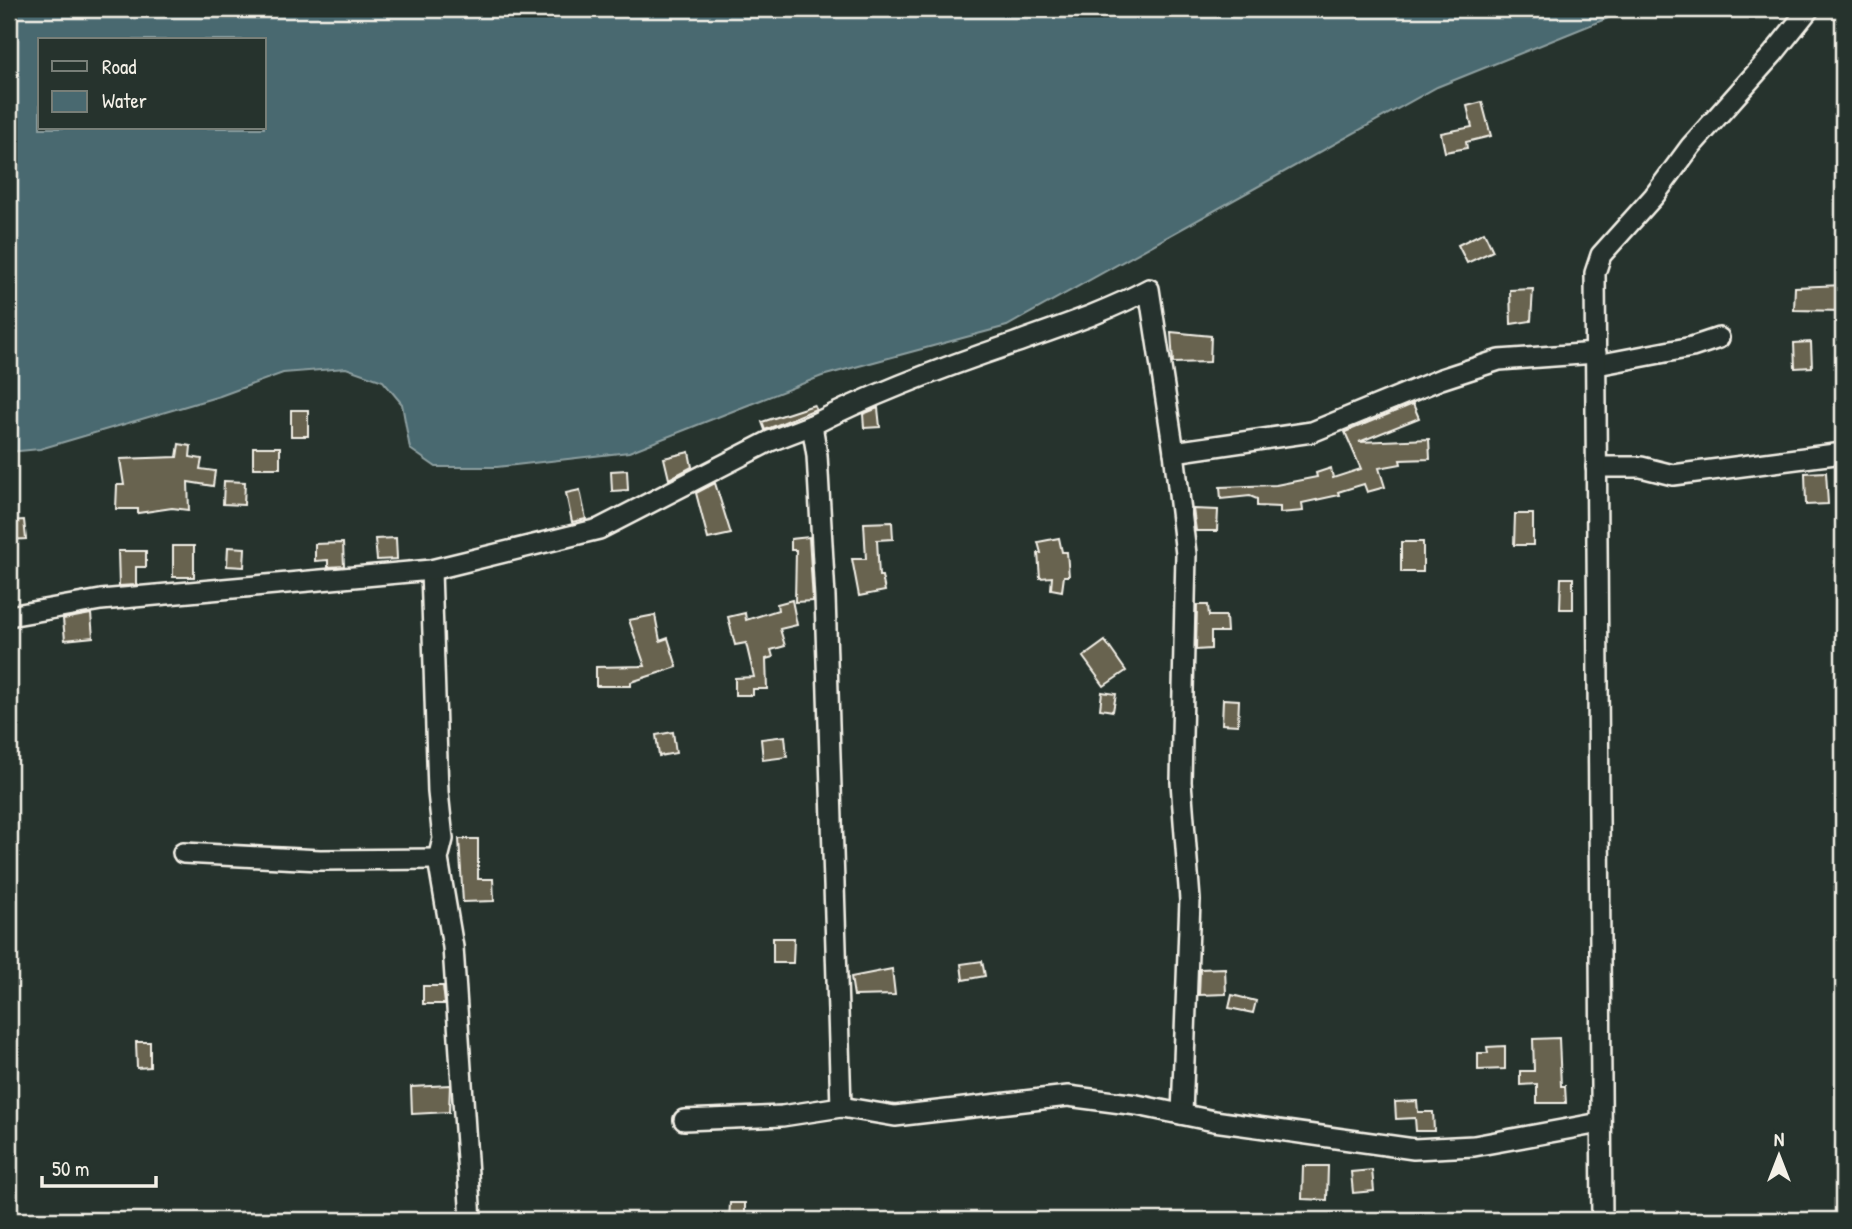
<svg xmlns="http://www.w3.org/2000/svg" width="1852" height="1229" font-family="'Patrick Hand',sans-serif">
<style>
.water{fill:#496970;stroke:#8d9fa0;stroke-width:2;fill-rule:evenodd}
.building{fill:#676350;stroke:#f4f1e8;stroke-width:2}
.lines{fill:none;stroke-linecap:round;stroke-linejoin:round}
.minor-casing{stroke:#f4f1e8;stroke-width:24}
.minor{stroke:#26332d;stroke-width:19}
</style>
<rect width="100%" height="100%" fill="#26332d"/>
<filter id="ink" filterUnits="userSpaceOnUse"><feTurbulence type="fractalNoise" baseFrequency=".0143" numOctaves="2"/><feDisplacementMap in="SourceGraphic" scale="14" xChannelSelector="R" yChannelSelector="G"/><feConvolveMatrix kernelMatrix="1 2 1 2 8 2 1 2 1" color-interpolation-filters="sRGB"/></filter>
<g filter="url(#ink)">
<!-- water -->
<path class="water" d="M 9,9 L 1630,9 L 1437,87 L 1007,326 L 822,376 L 629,452 L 497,467 L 436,467 L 410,449 L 402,404 L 383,381 L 346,368 L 283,373 L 220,396 L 40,449 L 9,452 ZM 40,40 L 264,40 L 264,128 L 40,128 Z"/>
<!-- building -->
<g class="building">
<polygon points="1482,102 1491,136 1466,142 1467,148 1445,152 1441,133 1472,127 1467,106"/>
<polygon points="1484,232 1493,251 1467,263 1458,245"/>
<polygon points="1843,285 1843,311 1794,310 1795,287"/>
<polygon points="1533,289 1531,321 1511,324 1510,290"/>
<polygon points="1171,332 1211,336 1210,362 1173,363"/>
<polygon points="1811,342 1812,367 1795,368 1794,343"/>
<polygon points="1413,404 1419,418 1359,442 1429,439 1430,459 1400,460 1401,464 1379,468 1385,487 1367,492 1364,484 1338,492 1339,495 1302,503 1303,511 1280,513 1280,507 1257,506 1257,499 1250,496 1221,499 1220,487 1276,485 1317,477 1316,473 1331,468 1333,478 1361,469 1345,432"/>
<polygon points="814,405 816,409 765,430 762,422"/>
<polygon points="878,408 880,427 864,428 863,414"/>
<rect x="291" y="410" width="17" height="26"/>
<polygon points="179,444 191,446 190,457 202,459 200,469 215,471 213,486 188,482 189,510 172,508 138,513 138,509 116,509 117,485 124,485 120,459 177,457"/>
<rect x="253" y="447" width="27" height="21"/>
<polygon points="689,452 692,467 669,479 664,458"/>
<polygon points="627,470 628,490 612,491 611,471"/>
<polygon points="1826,472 1828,504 1806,505 1805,473"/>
<polygon points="224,481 245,482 244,505 223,504"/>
<polygon points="715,483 731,534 708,539 696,493"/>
<polygon points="580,490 586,519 572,522 566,493"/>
<polygon points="1193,509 1218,510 1217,531 1196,531"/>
<polygon points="1515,514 1533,514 1533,545 1514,545"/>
<polygon points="24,520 26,539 9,540 9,521"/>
<polygon points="892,522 893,539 877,540 879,576 882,576 885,591 859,596 852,559 866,559 864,523"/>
<polygon points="809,537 813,601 795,602 796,550 791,550 791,539"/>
<polygon points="396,538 397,559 377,560 375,539"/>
<polygon points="1059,538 1062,552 1067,552 1069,576 1064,576 1062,591 1051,589 1052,577 1040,578 1038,553 1041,553 1038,542"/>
<rect x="1401" y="542" width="22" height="30"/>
<polygon points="343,543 344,566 328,567 328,560 315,561 315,544"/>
<rect x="173" y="546" width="21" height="31"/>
<polygon points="228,547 245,548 244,567 227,566"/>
<polygon points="118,551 146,551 146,567 136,567 136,585 119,586"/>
<polygon points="1561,578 1573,578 1573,609 1560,609"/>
<polygon points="792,600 797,625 780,629 785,646 771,650 773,657 766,659 767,689 753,689 753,695 735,695 735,678 754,677 746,643 735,645 728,617 745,613 746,620 778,610 777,604"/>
<polygon points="1197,605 1208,605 1209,616 1226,616 1227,632 1211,632 1211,649 1196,650"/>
<polygon points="91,614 93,637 65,640 63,619"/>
<polygon points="655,615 660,641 668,638 677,667 631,682 631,686 596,686 596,667 645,666 629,620"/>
<polygon points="1105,641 1126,671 1104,686 1083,657"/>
<polygon points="1102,692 1116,694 1113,711 1100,709"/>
<polygon points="1223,699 1239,700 1238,725 1222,724"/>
<polygon points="673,732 676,753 659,756 656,735"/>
<polygon points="785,736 787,757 763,760 761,739"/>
<polygon points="459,839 478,839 478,879 493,879 494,901 463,902"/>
<polygon points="773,938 794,938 793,963 773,963"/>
<polygon points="982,961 985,976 963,980 961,964"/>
<polygon points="1225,968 1226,994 1199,995 1200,969"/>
<polygon points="892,969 895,995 854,996 851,977"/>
<polygon points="423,986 443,986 445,1004 423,1004"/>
<polygon points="1232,995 1256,1001 1253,1013 1229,1008"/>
<polygon points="1559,1038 1561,1086 1565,1086 1566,1103 1537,1103 1537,1084 1520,1085 1520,1071 1534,1071 1533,1039"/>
<polygon points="136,1042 150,1042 150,1067 137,1068"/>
<polygon points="1505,1046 1505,1069 1478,1070 1478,1053 1488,1053 1487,1047"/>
<polygon points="450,1085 449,1112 412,1114 411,1087"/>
<polygon points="1417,1101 1418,1112 1433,1112 1434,1131 1416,1131 1415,1118 1396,1119 1395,1102"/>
<polygon points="1303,1166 1328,1166 1327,1200 1302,1199"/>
<polygon points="1372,1170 1374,1191 1353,1193 1351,1172"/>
<polygon points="730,1203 745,1203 745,1220 729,1220"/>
</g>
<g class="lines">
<defs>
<g id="minor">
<polyline points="1597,365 1692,347 1719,338"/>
<path d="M 812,425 C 876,392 947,366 1015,343 C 1062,326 1106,312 1149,289 L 1174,452 L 1186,554 L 1181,782 L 1190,900 L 1182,1114"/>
<polyline points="1174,452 1312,432 1441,379 1499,360 1596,353"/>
<polyline points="1596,467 1641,467 1673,475 1843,453"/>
<polyline points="431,570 438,792 443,839 438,859 453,947 471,1220"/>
<polyline points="9,616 101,600 431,570 599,529 770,441 812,425 817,455 825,597 841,1107"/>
<polyline points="183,853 320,860 438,859"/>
<polyline points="684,1120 782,1116 841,1107 895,1116 1068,1096 1137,1105 1214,1121 1414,1149 1474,1146 1600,1123"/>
<polyline points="1602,1220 1595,273 1601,255 1654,196 1691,146 1773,54 1809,9"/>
</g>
</defs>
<!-- minor casing -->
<use href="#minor" class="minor-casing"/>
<!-- minor -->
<use href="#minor" class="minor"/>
</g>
</g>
<!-- margin -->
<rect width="1852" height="1229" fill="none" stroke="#26332d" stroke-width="35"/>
<rect x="18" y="18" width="1817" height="1194" fill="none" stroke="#f4f1e8" stroke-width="2.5" filter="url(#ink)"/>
<!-- legend -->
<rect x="38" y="38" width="228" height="91" fill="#26332d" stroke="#787f78" stroke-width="2"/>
<rect x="52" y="61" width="35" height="10" fill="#26332d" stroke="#787f78" stroke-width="2"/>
<text x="102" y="74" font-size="21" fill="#f4f1e8">Road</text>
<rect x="52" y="91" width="35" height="21" fill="#496970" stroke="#787f78" stroke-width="2"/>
<text x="102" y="108" font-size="21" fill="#f4f1e8">Water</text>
<!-- north arrow -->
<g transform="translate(1779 1156)" stroke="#26332d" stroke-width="5" paint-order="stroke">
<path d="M0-5L12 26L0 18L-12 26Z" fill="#f4f1e8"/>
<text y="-10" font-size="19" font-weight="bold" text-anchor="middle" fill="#f4f1e8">N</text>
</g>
<!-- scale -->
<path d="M42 1176v10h114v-10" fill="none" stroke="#f4f1e8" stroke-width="3.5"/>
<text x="52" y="1176" font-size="21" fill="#f4f1e8" stroke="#26332d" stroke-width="5" paint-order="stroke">50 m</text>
</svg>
